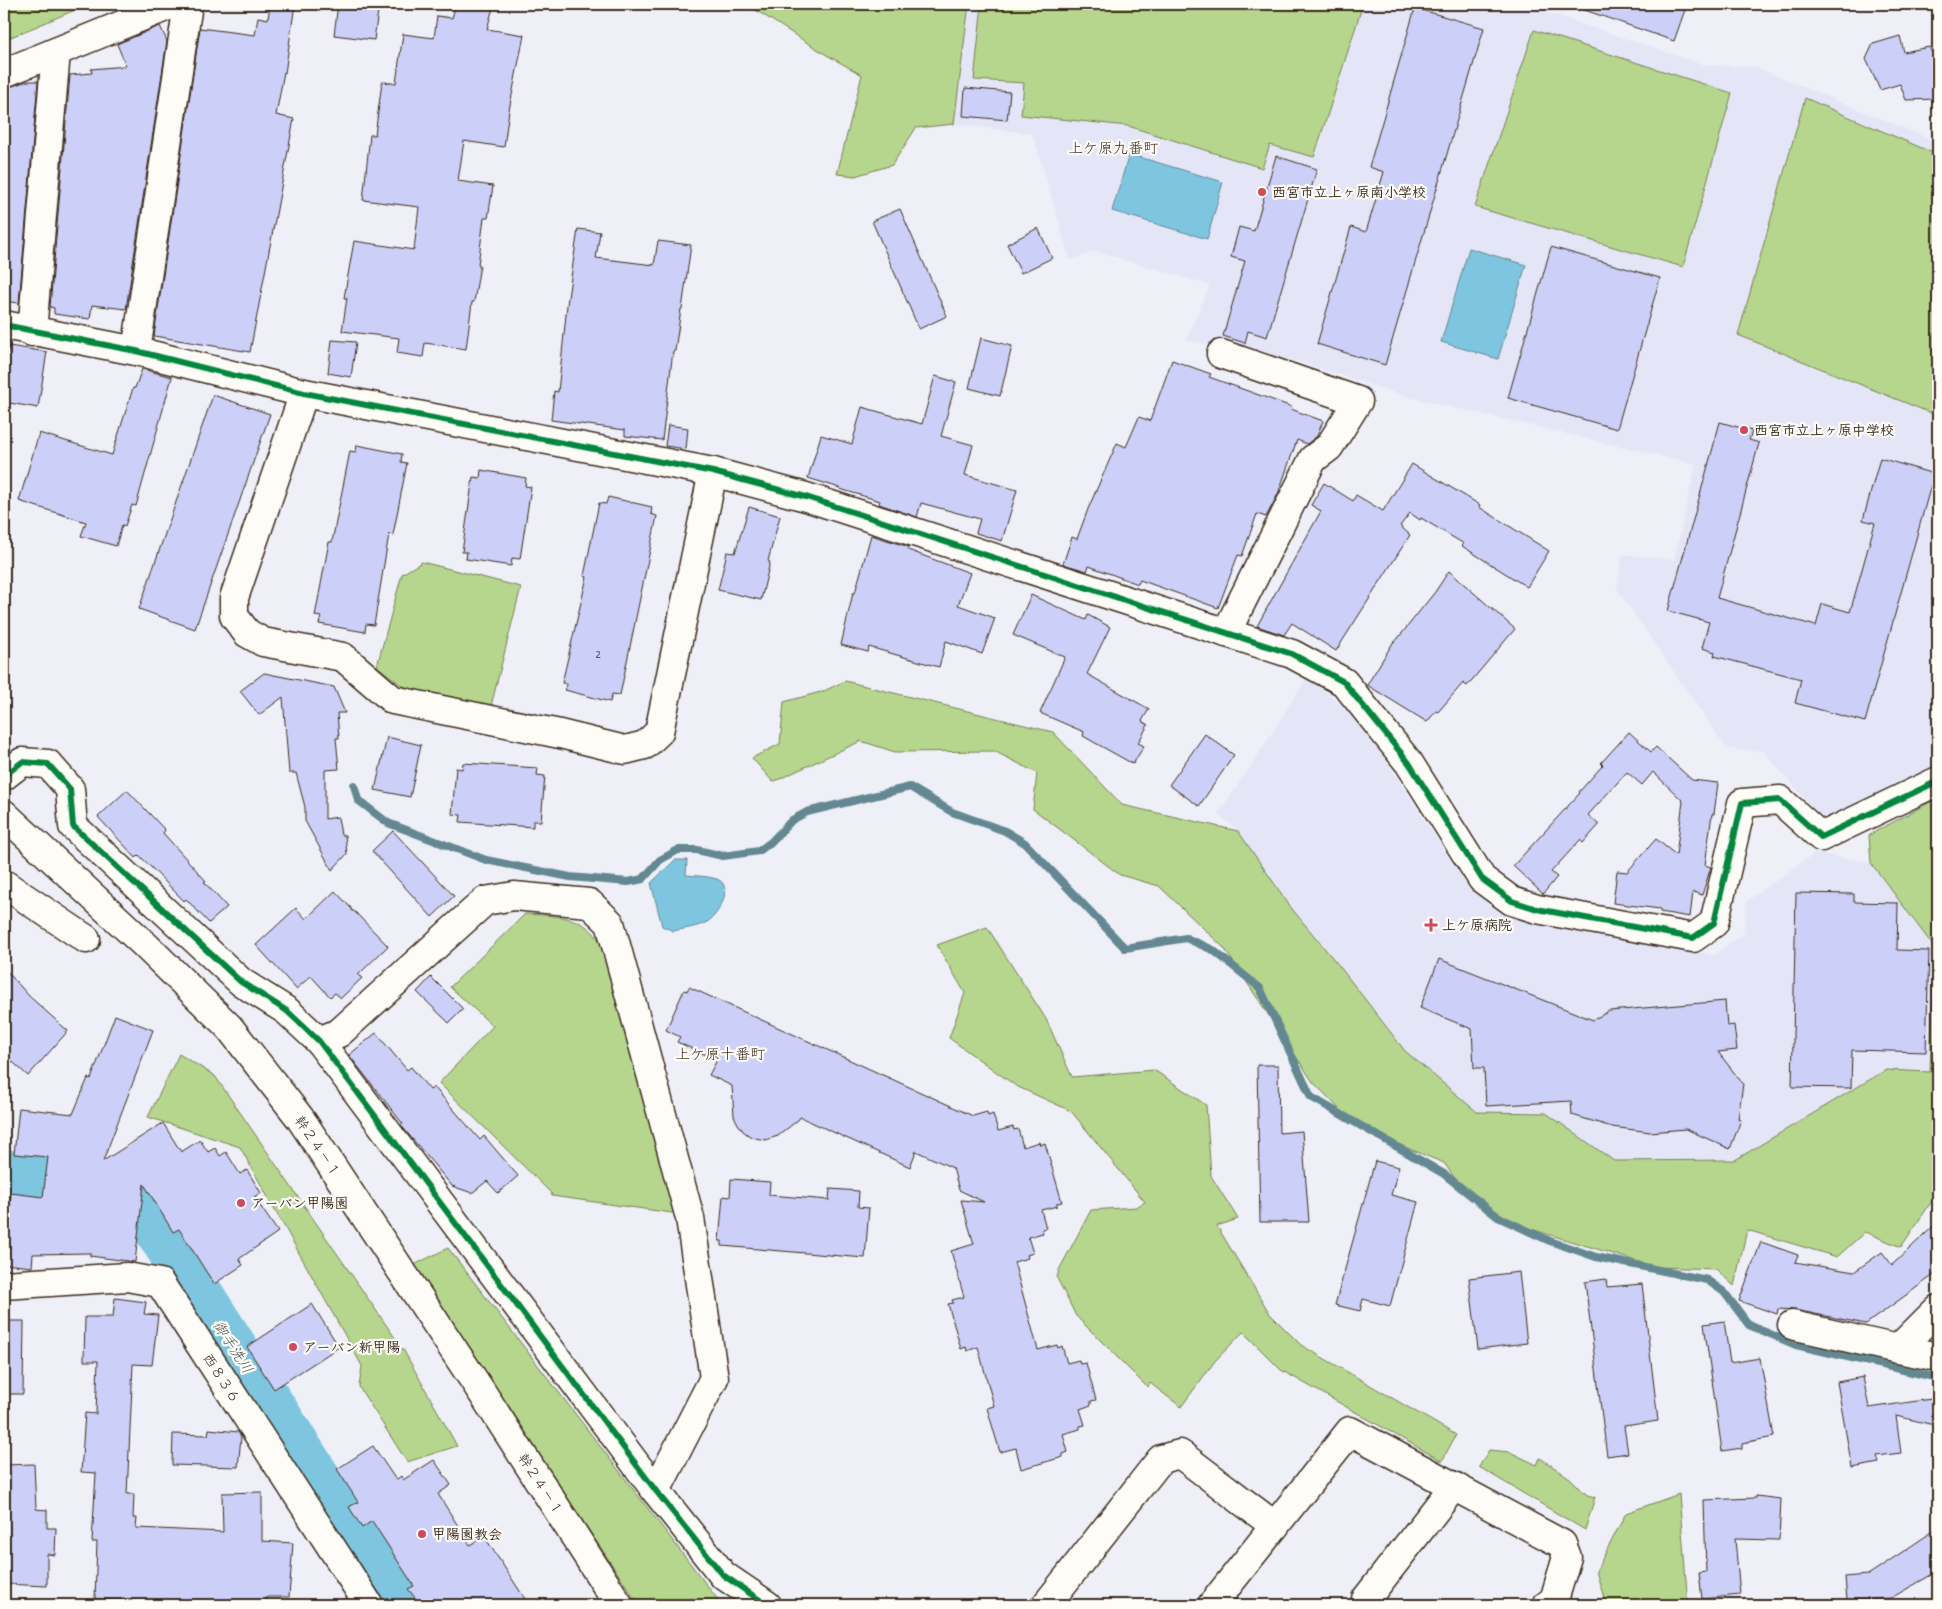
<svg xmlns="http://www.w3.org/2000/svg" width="1942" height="1609" font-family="'Patrick Hand','Klee One',sans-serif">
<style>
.built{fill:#e4e6f7}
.green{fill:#b6d58d;stroke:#788056}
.water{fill:#7ec6df;stroke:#638892}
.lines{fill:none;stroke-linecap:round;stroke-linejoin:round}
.stream{stroke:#638892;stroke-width:8}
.river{stroke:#7ec6df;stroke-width:48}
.building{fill:#ccd0f8;stroke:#3b2a1e}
.minor-casing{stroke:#3b2a1e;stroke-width:31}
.minor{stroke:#fdfcf7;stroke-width:28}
.cycleway-casing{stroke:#fdfcf7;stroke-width:9}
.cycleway{stroke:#00873e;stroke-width:6}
.poi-dot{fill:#d1495b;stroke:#fdfcf7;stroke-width:2}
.labels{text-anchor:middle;stroke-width:4.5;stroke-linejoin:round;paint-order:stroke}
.number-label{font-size:11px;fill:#5f5454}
.poi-label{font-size:14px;font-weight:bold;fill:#3b2a1e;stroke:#fdfcf7;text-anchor:start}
.street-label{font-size:14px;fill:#3b2a1e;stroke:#fdfcf7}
.neighbourhood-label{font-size:15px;fill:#3b2a1e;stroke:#fdfcf7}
.water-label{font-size:15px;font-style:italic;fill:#4f5958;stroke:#fdfcf7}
</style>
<rect width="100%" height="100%" fill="#eeeff7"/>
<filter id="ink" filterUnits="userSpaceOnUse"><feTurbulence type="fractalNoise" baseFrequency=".02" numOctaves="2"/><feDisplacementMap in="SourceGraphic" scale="10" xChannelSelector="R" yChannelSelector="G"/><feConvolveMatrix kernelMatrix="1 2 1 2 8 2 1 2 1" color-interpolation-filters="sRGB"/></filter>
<g filter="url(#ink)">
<!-- built -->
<g class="built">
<polygon points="969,4 1522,4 1705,65 1755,67 1938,142 1938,766 1834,819 1820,816 1763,751 1727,749 1617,589 1623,554 1674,560 1696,464 1405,396 1297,361 1186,340 1210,285 1095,251 1070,260 1033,134 954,124"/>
<polygon points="1307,677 1359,718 1466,885 1515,917 1714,955 1744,933 1747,901 1815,853 1871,863 1934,947 1930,1072 1886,1070 1735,1160 1614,1161 1546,1113 1477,1112 1405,1051 1340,967 1292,909 1238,831 1218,814 1255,760"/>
</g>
<!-- green -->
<g class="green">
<polygon points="4,4 89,4 4,40"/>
<polygon points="746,4 969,4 954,124 916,128 892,165 855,176 837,174 862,75 825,54"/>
<polygon points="982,4 1363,4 1314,157 1270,145 1262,168 1128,126 1021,115 1024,83 974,80"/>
<polygon points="1534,30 1732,93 1683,267 1475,207"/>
<polygon points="1805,98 1938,155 1938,416 1738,335"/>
<polygon points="422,562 521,587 491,706 415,692 400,684 377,666 402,574"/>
<polygon points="845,681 1053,732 1122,805 1238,831 1292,909 1340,967 1405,1051 1477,1112 1546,1113 1614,1161 1735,1160 1886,1070 1930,1072 1934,947 1871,863 1869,835 1938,798 1938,1192 1901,1247 1865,1232 1837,1257 1747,1230 1734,1286 1716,1269 1656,1267 1521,1226 1465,1192 1444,1163 1358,1128 1313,1082 1224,948 1159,886 1120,875 1033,809 1037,773 994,751 895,752 861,741 773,782 752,758 780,744 784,702 824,691"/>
<path d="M 525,914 C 554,916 586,914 601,944 L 679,1214 L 552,1196 L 551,1193 L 439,1083 L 493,1026 L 450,987 Z"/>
<polygon points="987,927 1046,1019 1072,1077 1154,1070 1206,1105 1211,1176 1238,1219 1217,1226 1270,1314 1301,1345 1456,1435 1442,1461 1281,1370 1243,1332 1215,1361 1181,1407 1150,1383 1147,1387 1076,1316 1057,1278 1059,1270 1091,1210 1136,1207 1145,1202 1071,1111 1016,1086 949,1038 965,993 937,945"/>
<polygon points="179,1054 215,1076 404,1351 457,1446 407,1462 359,1387 362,1366 240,1147 148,1117"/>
<polygon points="448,1248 722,1605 639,1605 412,1266"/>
<polygon points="1489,1450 1510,1452 1537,1465 1540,1458 1570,1478 1587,1495 1595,1497 1585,1530 1479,1467"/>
<polygon points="1679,1494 1688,1605 1606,1605 1596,1571 1626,1513"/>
</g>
<!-- water -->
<g class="water">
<polygon points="1129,154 1223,182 1207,239 1112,211"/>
<polygon points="1469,248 1526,265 1498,359 1441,342"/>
<path d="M 675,860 L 687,860 L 686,875 C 695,876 708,876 717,879 C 735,886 718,916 707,922 C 698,927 684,929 673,931 L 662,926 L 651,883 Z"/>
</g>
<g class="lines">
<!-- stream -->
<polyline class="stream" points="354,785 358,800 388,823 486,860 570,877 628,882 643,879 660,860 678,850 697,850 723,856 759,851 771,842 792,820 807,812 910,787 952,812 1005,831 1025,843 1125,948 1186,938 1213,950 1260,988 1311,1097 1444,1174 1498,1217 1550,1241 1596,1257 1707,1280 1724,1292 1749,1325 1796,1345 1938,1378"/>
<!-- river -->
<polyline class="river" points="4,1173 109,1189 148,1214 379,1575 403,1605"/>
</g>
<!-- building -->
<g class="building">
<polygon points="270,4 295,4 285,73 284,72 276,115 294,119 250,352 154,336 200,28 255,35 258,17 268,19"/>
<polygon points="338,4 379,4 374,40 334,35"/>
<polygon points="456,4 494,4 487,29 524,35 509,110 504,147 464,141 458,181 493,186 488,218 484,218 478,265 480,265 474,302 472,302 466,349 425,343 423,357 397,353 399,338 342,331 347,298 344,298 354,241 414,250 419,207 363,200 370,135 375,135 382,82 396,83 403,34 434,38 437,16 452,18"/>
<polygon points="1576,4 1687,4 1674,41 1576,7"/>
<polygon points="1415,8 1484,28 1385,365 1317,344 1351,227 1366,232 1384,172 1369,167"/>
<polygon points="160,26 167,41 126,309 92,305 90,319 54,314 54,308 50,307 70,75 92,73 91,69 126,66 117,44"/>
<polygon points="1900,36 1904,52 1929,47 1938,65 1938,99 1906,100 1900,84 1880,90 1866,59 1873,44"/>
<polygon points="27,81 38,81 19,303 4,301 4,170 9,121 10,87"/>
<polygon points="965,88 1010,92 1007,120 963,116"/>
<polygon points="1276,156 1317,169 1267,337 1248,331 1245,343 1223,336 1245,261 1231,257 1239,227 1254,231"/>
<polygon points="900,209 947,316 919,329 872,221"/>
<polygon points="1038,228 1052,258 1021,273 1007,244"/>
<polygon points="578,229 600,232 596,258 654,265 658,241 691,245 682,309 681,309 675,351 673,351 662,440 625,436 625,430 551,420 554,391 558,392 567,305"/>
<polygon points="1551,247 1660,278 1617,429 1508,398"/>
<polygon points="981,338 1012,346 1000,396 969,388"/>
<polygon points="332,340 356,342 351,377 328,373"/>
<polygon points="9,346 47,352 38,408 4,402 4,381"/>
<polygon points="1172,360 1211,374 1209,377 1292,407 1291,409 1323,421 1317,436 1307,444 1297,440 1278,494 1266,517 1257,514 1242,556 1238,555 1218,608 1140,580 1138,584 1089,566 1087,571 1063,564 1072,537 1077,539 1088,509 1117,443 1126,447 1139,417 1150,421"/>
<polygon points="142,369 172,377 136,506 132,505 125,526 122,525 116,546 81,536 86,522 19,501 39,433 112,455 133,388 135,388"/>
<polygon points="935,376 956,382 941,436 973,445 965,475 1017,490 1002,541 976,533 980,519 921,503 917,517 879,504 880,501 840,489 840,488 808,478 821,435 852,444 862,407 922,424"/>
<polygon points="213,395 270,414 195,629 139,609"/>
<polygon points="1720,422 1752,431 1749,440 1759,443 1717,598 1816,626 1822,604 1850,612 1875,523 1863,520 1880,458 1934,474 1865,722 1795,703 1801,679 1714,656 1715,652 1702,648 1709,622 1668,611"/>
<polygon points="668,425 688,428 686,449 665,446"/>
<polygon points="357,445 402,454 401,462 407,463 393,535 389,534 374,625 366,624 365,632 319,624 321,617 315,616 329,542 332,542 350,451 356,452"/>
<polygon points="1412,464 1480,505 1479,507 1549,551 1527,587 1462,546 1464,544 1421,518 1420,520 1410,513 1400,526 1410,535 1336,651 1292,623 1284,635 1257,626 1321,511 1311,505 1324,483 1353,501 1356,495 1383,511"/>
<polygon points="481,470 526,478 525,486 531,487 520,559 512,558 511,566 466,559 467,552 462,552 473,477 480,478"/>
<polygon points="608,497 652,507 651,514 657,516 620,695 612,694 610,702 565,690 567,684 562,683 587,577 584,576 599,503 606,504"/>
<polygon points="749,507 780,516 768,561 770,562 761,600 718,590 727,552 735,553"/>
<polygon points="871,535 909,547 908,550 970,573 958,605 995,618 982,654 946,641 939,667 869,647 868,652 841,645 853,593 855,593"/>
<polygon points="1449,571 1515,629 1467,686 1463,683 1438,712 1436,711 1427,722 1367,685 1394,641 1395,642 1435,592"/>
<polygon points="1031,595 1086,620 1088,615 1110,627 1087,674 1149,709 1142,721 1148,725 1138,743 1144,746 1133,764 1083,736 1084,732 1040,713 1065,657 1013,635"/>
<polygon points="264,673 334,687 345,713 337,713 339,738 336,738 339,769 325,770 325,819 338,817 341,835 345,835 347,854 332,870 305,821 305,807 296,773 289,773 283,697 259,715 240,691"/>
<polygon points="1629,732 1651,752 1656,747 1692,780 1718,783 1714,814 1712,814 1705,865 1711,867 1702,895 1693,892 1690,917 1660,912 1660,909 1613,903 1617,871 1627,872 1656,839 1676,855 1683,801 1653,772 1642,785 1627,772 1588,815 1599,825 1583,843 1580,840 1551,872 1557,877 1543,894 1513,866 1580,793 1579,792 1603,765 1601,763"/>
<polygon points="1205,734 1234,755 1199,806 1169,785"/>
<polygon points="387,737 421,745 410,797 375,790"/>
<polygon points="463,763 538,768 537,775 545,776 541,821 533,821 533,827 460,822 461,815 452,814 456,768 462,769"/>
<polygon points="127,790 165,830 163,833 206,881 204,882 227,907 209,923 186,899 184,901 139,855 136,858 98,817"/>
<polygon points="393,831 454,896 432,917 372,851"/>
<polygon points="335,891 351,908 352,911 354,911 388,946 358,975 362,978 341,998 335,993 330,997 311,976 296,989 256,945 296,908 306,919"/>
<polygon points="1796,893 1854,894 1854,902 1898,903 1897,950 1929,951 1926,1052 1852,1050 1851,1088 1792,1087"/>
<polygon points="1439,959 1593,1020 1609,1011 1725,1001 1727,1026 1734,1025 1737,1050 1718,1052 1743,1084 1738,1119 1741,1120 1730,1149 1686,1129 1650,1132 1612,1127 1572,1115 1571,1101 1486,1106 1484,1068 1474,1068 1472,1029 1420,1008"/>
<polygon points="4,968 29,996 68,1031 28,1076 4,1054"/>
<polygon points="431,977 463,1009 449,1023 417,992"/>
<polygon points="689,987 973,1116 987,1112 988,1116 993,1114 998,1131 1013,1127 1014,1130 1018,1129 1023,1147 1039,1142 1040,1145 1045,1143 1062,1202 1057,1203 1057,1206 1041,1210 1046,1228 1042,1229 1043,1233 1028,1237 1033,1253 1027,1255 1028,1258 1014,1262 1038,1350 1057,1345 1058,1348 1062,1346 1067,1363 1079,1360 1080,1364 1086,1363 1096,1400 1091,1401 1091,1405 1080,1409 1085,1425 1080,1426 1080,1429 1063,1434 1068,1452 1063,1454 1063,1457 1021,1469 1016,1448 1000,1452 987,1408 994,1406 978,1347 967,1351 966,1347 961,1349 948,1304 953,1303 952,1300 964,1297 951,1251 974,1244 961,1200 984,1202 959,1190 953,1168 916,1151 910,1167 800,1117 798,1120 778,1136 765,1140 751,1137 743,1131 738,1124 734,1116 732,1086 709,1075 717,1060 677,1042 680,1037 666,1030 684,990 687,991"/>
<polygon points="115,1015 153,1030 103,1161 163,1123 181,1152 200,1140 208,1152 215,1148 220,1156 226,1152 240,1174 247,1170 261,1193 254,1197 278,1232 239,1259 243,1265 214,1284 179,1229 173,1232 144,1184 135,1262 90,1256 90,1253 33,1254 32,1267 4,1264 11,1193 43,1197 48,1157 14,1154 19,1108 73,1114 88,1078 91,1079"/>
<polygon points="376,1033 407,1070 411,1067 430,1090 434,1087 480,1140 484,1136 518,1176 498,1193 487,1181 472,1193 452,1186 404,1129 401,1125 403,1124 349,1055"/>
<polygon points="1257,1065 1278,1065 1279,1133 1302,1131 1309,1222 1260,1222"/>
<polygon points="1375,1161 1399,1167 1391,1195 1418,1202 1390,1306 1363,1299 1360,1311 1335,1305"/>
<polygon points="731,1179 770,1182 769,1195 829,1200 830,1189 859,1191 858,1207 869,1208 865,1258 722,1246 722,1241 719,1241 723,1196 730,1197"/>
<polygon points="1938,1222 1938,1272 1866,1324 1795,1310 1778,1309 1777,1314 1739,1301 1761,1242 1798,1255 1795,1262 1854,1272 1882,1252 1892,1265"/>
<polygon points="1519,1272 1527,1343 1478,1349 1469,1278"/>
<polygon points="1606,1279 1607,1287 1642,1284 1658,1421 1624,1426 1628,1453 1607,1456 1585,1282"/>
<polygon points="115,1298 146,1302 144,1314 158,1315 152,1365 133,1364 127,1494 134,1494 133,1518 137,1518 136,1528 223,1532 222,1493 262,1492 262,1541 293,1543 289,1597 267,1597 266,1605 167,1605 167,1602 95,1599 97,1542 92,1542 96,1473 81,1472 85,1413 96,1414 98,1361 84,1361 85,1317 113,1317"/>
<polygon points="312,1304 339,1347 274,1389 247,1347"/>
<polygon points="4,1321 24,1321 23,1394 4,1394"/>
<polygon points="1724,1321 1730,1363 1760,1358 1774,1437 1742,1443 1742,1448 1722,1451 1704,1324"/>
<polygon points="1863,1377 1869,1408 1938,1398 1938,1426 1896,1416 1901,1453 1877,1456 1879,1463 1852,1468 1837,1382"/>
<polygon points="209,1429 238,1432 241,1437 238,1467 172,1465 173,1434 208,1435"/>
<polygon points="373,1446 396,1480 401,1476 403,1480 434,1460 451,1485 438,1494 470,1545 484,1536 529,1605 421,1605 408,1589 414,1586 372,1521 362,1528 349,1507 358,1502 337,1469"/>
<polygon points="34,1464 36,1509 47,1510 47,1528 56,1528 55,1555 47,1554 47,1586 4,1584 4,1465"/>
<polygon points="1756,1496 1781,1499 1779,1540 1735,1539 1740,1595 1702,1599 1699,1573 1706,1572 1704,1500 1756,1498"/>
<polygon points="1938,1528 1938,1571 1891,1598 1847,1601 1845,1577 1868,1575"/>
</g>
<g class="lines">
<defs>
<g id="minor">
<polyline points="4,73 173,4"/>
<polyline points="4,325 136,351 304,393 713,472 806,497 1292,654 1344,682 1409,763 1482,879 1512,901 1537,909 1693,938 1714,923 1742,803 1780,800 1821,837 1938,781"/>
<polyline points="32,332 56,52"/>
<polyline points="136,351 188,4"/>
<polyline points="1221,354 1358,401 1329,447 1313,459 1226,633"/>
<polyline points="304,393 234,598 234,616 247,633 263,642 343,657 393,700 560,734 625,750 645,745 659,732 713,472"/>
<polyline points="4,776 22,762 48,764 70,789 73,826 241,982 287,1011 319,1041 656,1491 723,1575 767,1605"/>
<polyline points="4,814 144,944 229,1027 300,1118 483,1394 619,1605"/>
<polyline points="4,884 86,939"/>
<polyline points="319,1041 339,1033 485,901 514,896 589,903 610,923 690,1218 714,1378 656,1491"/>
<polyline points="4,1285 127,1277 160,1283 369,1605"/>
<polyline points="1938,1309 1898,1349 1938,1357"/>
<polyline points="1792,1325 1898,1349"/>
<polyline points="1046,1605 1161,1459 1180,1454 1275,1526"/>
<polyline points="1212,1605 1350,1431 1562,1544 1567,1557 1554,1600 1547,1605"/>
<polyline points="1366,1605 1366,1599 1454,1486"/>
</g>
</defs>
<!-- minor casing -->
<use href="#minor" class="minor-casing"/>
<!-- minor -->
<use href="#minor" class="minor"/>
<defs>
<g id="cycleway">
<polyline points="4,325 136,351 304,393 713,472 806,497 1292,654 1344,682 1409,763 1482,879 1512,901 1537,909 1693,938 1714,923 1742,803 1780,800 1821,837 1938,781"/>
<polyline points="4,776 22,762 48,764 70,789 73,826 241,982 287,1011 319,1041 656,1491 723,1575 767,1605"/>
</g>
</defs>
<!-- cycleway casing -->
<use href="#cycleway" class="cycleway-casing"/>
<!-- cycleway -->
<use href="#cycleway" class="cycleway"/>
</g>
</g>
<!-- markers -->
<g class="poi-dot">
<circle cx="1262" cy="192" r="5"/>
<circle cx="1744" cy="430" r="5"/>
<path d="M1428.5 917.5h5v5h5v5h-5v5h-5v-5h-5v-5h5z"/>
<circle cx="241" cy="1203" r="5"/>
<circle cx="293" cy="1347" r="5"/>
<circle cx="422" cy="1534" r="5"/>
</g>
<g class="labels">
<!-- number labels -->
<g class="number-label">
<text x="598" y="658">2</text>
</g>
<!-- poi labels -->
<g class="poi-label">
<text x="1272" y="197">西宮市立上ヶ原南小学校</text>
<text x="1754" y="435">西宮市立上ヶ原中学校</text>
<text x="1442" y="930">上ケ原病院</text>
<text x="251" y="1208">アーバン甲陽園</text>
<text x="303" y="1352">アーバン新甲陽</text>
<text x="432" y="1539">甲陽園教会</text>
</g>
<!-- street labels -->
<g class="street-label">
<text transform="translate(318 1146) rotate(56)" y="5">幹２４－１</text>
<text transform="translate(222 1378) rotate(57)" y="5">西８３６</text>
<text transform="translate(541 1484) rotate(57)" y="5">幹２４－１</text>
</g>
<!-- neighbourhood labels -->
<g class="neighbourhood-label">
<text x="1113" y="153">上ケ原九番町</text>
<text x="720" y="1059">上ケ原十番町</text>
</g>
<!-- water labels -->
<g class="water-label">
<text transform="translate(233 1347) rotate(57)" y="5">御手洗川</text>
</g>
</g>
<!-- margin -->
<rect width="1942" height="1609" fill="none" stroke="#fdfcf7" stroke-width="20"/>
<rect x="10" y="10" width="1922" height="1589" fill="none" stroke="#3b2a1e" stroke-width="2" filter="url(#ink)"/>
</svg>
